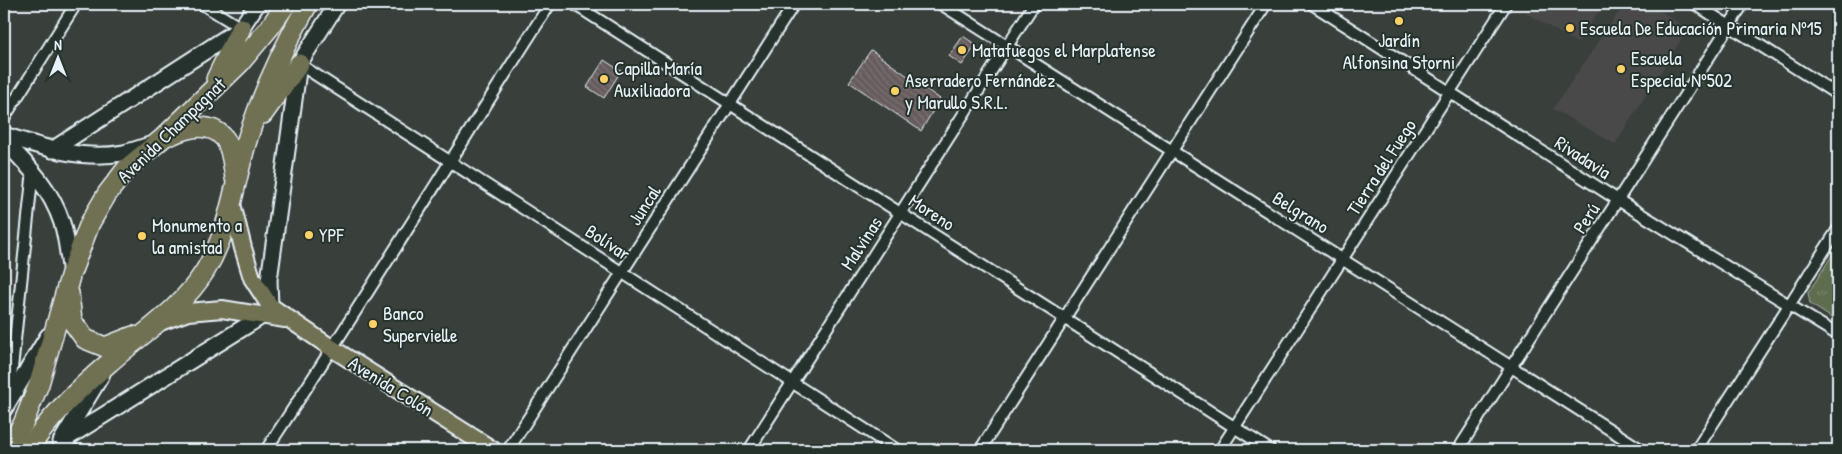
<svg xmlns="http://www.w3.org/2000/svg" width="1842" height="454" font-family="'Patrick Hand',sans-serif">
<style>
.built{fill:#494a49}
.park{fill:url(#park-tufts);stroke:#a4afa4}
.building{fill:url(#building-back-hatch);stroke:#e8f1f8}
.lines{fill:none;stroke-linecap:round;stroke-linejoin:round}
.street-casing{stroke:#e8f1f8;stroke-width:14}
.secondary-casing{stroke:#e8f1f8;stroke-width:19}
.primary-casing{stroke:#e8f1f8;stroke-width:20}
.highway-casing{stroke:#e8f1f8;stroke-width:22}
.street{stroke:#26332d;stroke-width:10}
.secondary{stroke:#26332d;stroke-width:15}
.primary{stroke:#706f52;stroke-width:16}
.highway{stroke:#706f52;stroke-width:19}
.poi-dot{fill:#ffd166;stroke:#26332d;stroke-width:2}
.labels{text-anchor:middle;stroke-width:4;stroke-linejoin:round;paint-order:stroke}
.poi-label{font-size:19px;fill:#e8f1f8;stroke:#26332d;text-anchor:start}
.street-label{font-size:19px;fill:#e8f1f8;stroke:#26332d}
</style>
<defs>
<pattern id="park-tufts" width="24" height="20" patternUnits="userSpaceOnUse" patternTransform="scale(1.25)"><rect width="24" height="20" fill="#5f6d4f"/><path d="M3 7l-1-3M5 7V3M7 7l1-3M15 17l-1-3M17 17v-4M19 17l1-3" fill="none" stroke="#768269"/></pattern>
<pattern id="building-back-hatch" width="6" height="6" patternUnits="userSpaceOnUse" patternTransform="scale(1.25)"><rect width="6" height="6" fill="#665b5c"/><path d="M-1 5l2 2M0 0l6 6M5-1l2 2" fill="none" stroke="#7c7374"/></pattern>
</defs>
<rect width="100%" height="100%" fill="#393f3b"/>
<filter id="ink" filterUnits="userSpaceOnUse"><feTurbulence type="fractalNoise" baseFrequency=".02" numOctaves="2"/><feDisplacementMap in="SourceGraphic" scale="10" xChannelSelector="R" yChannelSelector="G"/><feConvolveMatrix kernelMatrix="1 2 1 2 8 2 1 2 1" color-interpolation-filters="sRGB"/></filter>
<g filter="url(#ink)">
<!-- built -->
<g class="built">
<polygon points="1532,4 1604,4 1577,43 1526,13"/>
<polygon points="1624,4 1650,4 1688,29 1615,144 1553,109"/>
</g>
<!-- park -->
<polygon class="park" points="1838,246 1838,322 1810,304 1808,293"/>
<!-- building -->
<g class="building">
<polygon points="963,36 976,45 962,65 949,56"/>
<polygon points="871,50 940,99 921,131 849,82"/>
<polygon points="604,60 621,71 604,98 587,87"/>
</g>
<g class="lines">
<defs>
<g id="street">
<polyline points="202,4 241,28"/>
<polyline points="574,4 1270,450"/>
<polyline points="941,4 1642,450"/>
<polyline points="1312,4 1618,200 1838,335"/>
<polyline points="1695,4 1838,95"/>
<polyline points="299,64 897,450"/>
<polyline points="4,118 76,4"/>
<polyline points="9,397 33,170"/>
<polyline points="61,442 74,450"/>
<path d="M 266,450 C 363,303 455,152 550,4"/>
<polyline points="508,450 794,4"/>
<polyline points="749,450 1034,4"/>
<polyline points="980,450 1266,4"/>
<polyline points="1220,450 1506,4"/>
<polyline points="1458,450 1743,4"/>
<polyline points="1696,450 1838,229"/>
</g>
<g id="secondary">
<path d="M 4,135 C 42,147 82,161 123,153 C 133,151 143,147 153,144"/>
<path d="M 4,141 C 29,166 51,189 62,223 C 67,238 68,256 71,273"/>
<polyline points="52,150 241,28 257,4"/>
<polyline points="270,306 269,280 299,64 337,4"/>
<polyline points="4,409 48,336"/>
<polyline points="62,440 102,374"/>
<polyline points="61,442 262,316"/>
</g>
<g id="primary">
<polyline points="232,204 243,248 252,278 270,306 333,349 493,450"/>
<polyline points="160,322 188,312 222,309 285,319"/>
</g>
<g id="highway">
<polyline points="216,79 241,28"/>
<polyline points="263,114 299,64"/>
<path d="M 171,135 C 188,127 211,121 225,139 C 232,149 233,166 235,178"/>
<polyline points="69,293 72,321 85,339 105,347 133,336"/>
<polyline points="6,450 23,424 39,384 71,273 90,223 107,194 127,168 163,138 240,63 270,27 286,4"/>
<path d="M 28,450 C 50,416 79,388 110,362 C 143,333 182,308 205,271 C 231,229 234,180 249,134 C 264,89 284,46 308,4"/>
</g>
</defs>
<!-- street casing -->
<use href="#street" class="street-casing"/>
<!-- secondary casing -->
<use href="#secondary" class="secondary-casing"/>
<!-- primary casing -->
<use href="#primary" class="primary-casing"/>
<!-- highway casing -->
<use href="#highway" class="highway-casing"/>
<!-- street -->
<use href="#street" class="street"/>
<!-- secondary -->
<use href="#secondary" class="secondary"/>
<!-- primary -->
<use href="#primary" class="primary"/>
<!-- highway -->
<use href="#highway" class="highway"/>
</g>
</g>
<!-- markers -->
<g class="poi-dot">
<circle cx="1399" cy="21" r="5"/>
<circle cx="1570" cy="28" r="5"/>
<circle cx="962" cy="50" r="5"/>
<circle cx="1621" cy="69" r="5"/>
<circle cx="604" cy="79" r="5"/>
<circle cx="895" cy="91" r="5"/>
<circle cx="309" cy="235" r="5"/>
<circle cx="142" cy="236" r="5"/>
<circle cx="373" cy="324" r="5"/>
</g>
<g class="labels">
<!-- poi labels -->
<g class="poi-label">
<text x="1580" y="35">Escuela De Educación Primaria Nº15</text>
<text x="1399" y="47" text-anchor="middle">Jardín<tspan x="1399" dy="22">Alfonsina Storni</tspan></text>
<text x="972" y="57">Matafuegos el Marplatense</text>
<text x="1631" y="65">Escuela<tspan x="1631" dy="22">Especial Nº502</tspan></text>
<text x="614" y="75">Capilla María<tspan x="614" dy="22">Auxiliadora</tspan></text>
<text x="905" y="87">Aserradero Fernández<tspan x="905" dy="22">y Marullo S.R.L.</tspan></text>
<text x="152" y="232">Monumento a<tspan x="152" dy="22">la amistad</tspan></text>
<text x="319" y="242">YPF</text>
<text x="383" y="320">Banco<tspan x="383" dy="22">Supervielle</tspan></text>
</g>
<!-- street labels -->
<g class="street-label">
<text transform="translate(171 130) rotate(-44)" y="7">Avenida Champagnat</text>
<text transform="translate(1583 157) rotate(33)" y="7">Rivadavia</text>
<text transform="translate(1381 167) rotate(-57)" y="7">Tierra del Fuego</text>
<text transform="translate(644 205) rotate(-57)" y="7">Juncal</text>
<text transform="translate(932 212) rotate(33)" y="7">Moreno</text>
<text transform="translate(1301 212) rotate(32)" y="7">Belgrano</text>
<text transform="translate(1586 218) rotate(-57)" y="7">Perú</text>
<text transform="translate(608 242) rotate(33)" y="7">Bolívar</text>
<text transform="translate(861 243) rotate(-57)" y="7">Malvinas</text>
<text transform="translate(391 386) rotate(32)" y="7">Avenida Colón</text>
</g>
</g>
<!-- margin -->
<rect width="1842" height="454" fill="none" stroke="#26332d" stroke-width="20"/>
<rect x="10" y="10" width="1822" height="434" fill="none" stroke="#e8f1f8" stroke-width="2" filter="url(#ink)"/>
<!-- north arrow -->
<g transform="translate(58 58)" stroke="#26332d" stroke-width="4" paint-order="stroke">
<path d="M0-4L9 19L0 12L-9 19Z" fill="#e8f1f8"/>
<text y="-8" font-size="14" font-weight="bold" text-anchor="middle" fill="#e8f1f8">N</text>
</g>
</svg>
